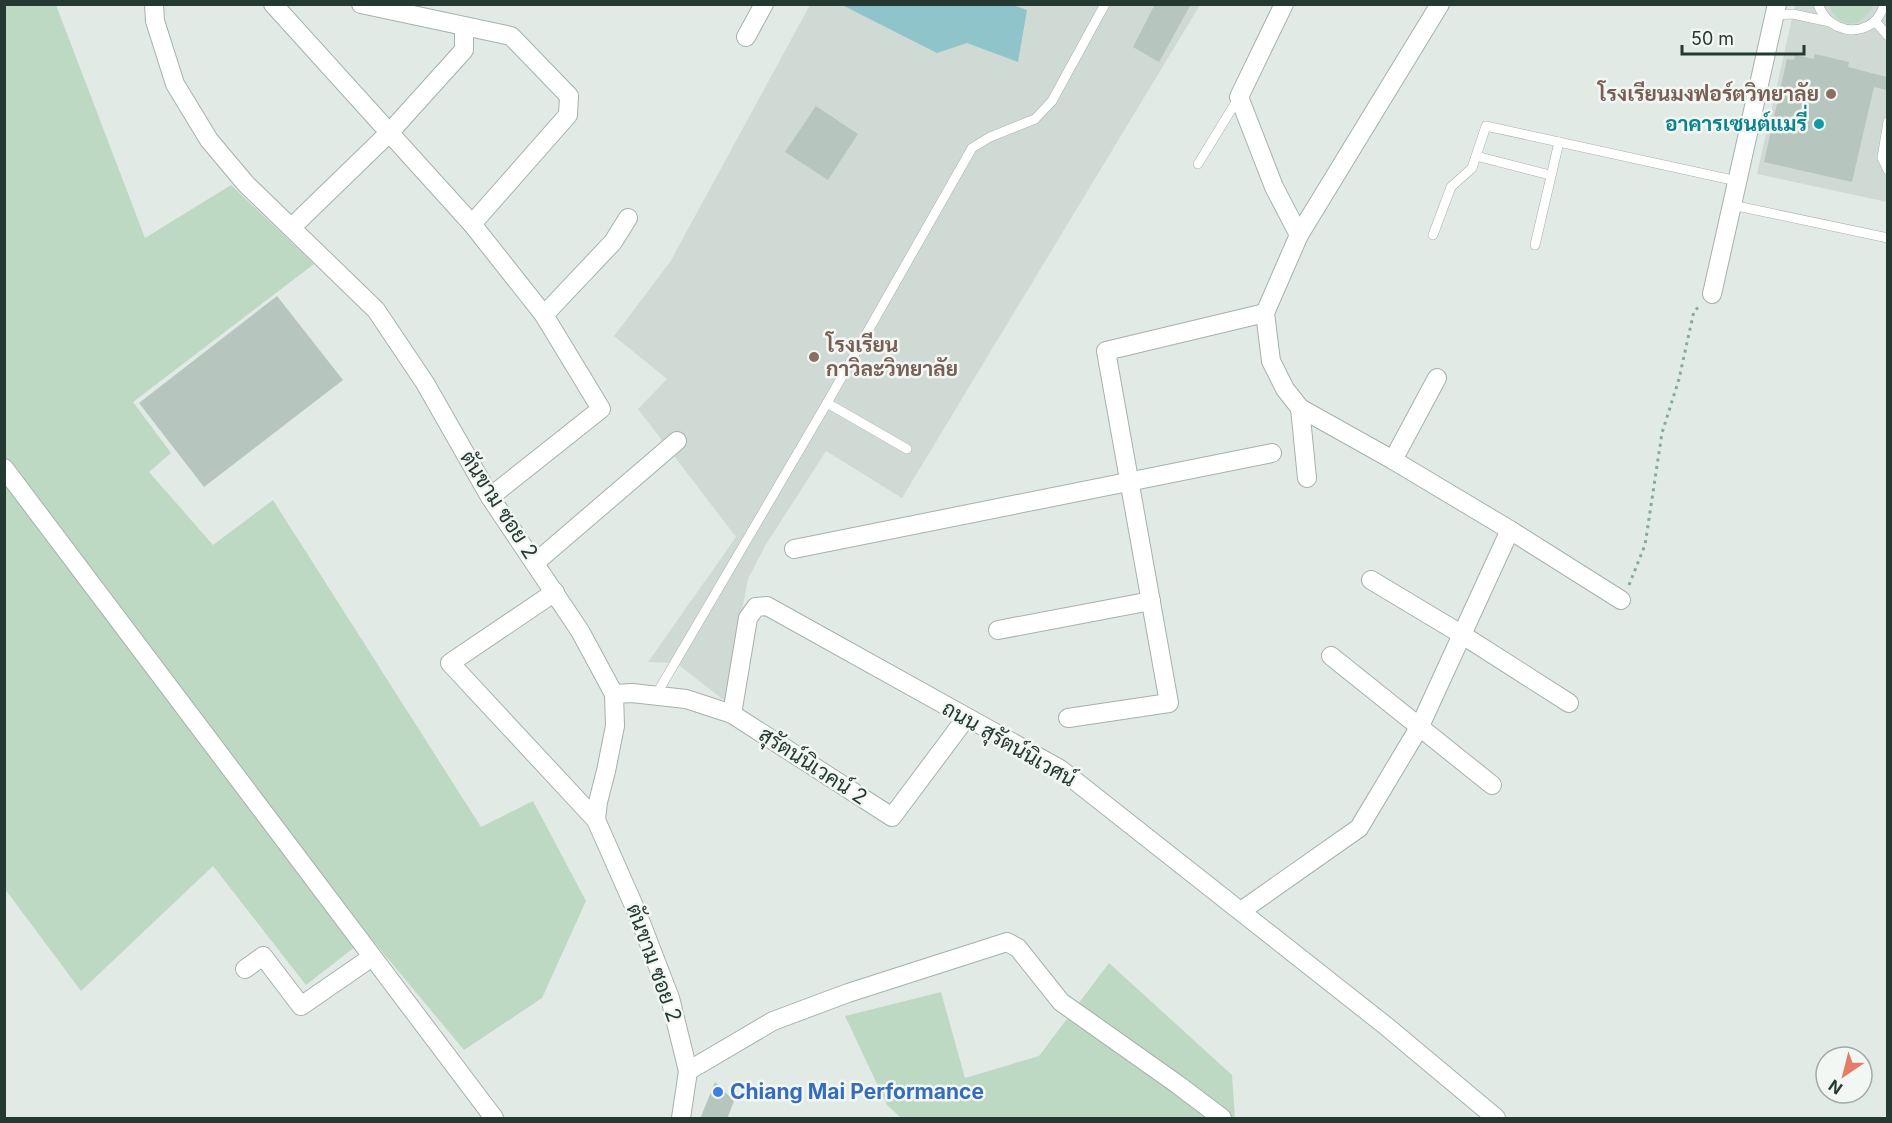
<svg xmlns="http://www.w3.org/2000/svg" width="1892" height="1123" font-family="Inter,Sarabun,sans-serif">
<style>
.built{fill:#d0dad5}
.green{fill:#bdd9c3}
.water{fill:#8fc5ca}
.building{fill:#b7c5bf}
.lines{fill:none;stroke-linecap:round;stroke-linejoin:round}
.lane-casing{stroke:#a5b1ac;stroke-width:10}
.street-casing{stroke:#a5b1ac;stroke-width:20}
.path{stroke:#85ab9c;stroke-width:3;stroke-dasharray:3 4.5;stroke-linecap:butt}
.lane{stroke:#fff;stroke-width:9}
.street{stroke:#fff;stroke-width:18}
.education-dot{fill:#8d6e63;stroke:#f2f7f4;stroke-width:2}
.culture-dot{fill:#0f9aa8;stroke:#f2f7f4;stroke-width:2}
.shop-dot{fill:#3f7fe0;stroke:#f2f7f4;stroke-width:2}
.labels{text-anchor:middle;stroke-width:5;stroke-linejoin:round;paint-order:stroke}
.education-label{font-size:21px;font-weight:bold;fill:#785e54;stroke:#f2f7f4;text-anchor:end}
.culture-label{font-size:21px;font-weight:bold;fill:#0d838f;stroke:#f2f7f4;text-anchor:end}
.street-label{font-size:21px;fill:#243932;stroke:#f2f7f4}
.shop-label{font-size:21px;font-weight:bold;fill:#366cbe;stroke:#f2f7f4;text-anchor:start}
</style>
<rect width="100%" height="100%" fill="#e2eae6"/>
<!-- built -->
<g class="built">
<polygon points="810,5 1200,5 902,498 826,451 765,546 748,579 725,701 676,663 648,662 736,537 638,409 667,379 614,336 670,262"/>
<polygon points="1795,5 1887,5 1887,202 1757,174"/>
</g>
<!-- green -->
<g class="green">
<polygon points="5,5 56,5 145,238 231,185 314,264 133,402 171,453 149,472 213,545 273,500 481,827 533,801 586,901 542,998 464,1050 369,936 306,985 213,866 81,991 5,889"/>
<path d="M 1829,5 L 1873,5 C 1862,29 1839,31 1829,5 Z"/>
<polygon points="1109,963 1232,1075 1235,1118 901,1118 887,1105 845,1016 941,992 965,1078 1039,1056"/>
</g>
<!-- water -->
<polygon class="water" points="1010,4 1027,10 1018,62 967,43 937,53 842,5"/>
<!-- building -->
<g class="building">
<polygon points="1155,4 1191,4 1159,62 1133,47"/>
<polygon points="1815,54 1849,62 1848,67 1887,77 1887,90 1874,87 1852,182 1764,162 1787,59 1794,60 1795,55 1814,59"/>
<polygon points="816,106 858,134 828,180 785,152"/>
<polygon points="277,296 343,380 204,487 139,403"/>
<polygon points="715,1082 734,1101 727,1119 700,1119"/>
</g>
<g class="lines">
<defs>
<g id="lane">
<path d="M 1818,4 C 1825,25 1848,36 1868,26 C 1877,22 1881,13 1885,4"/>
<polyline points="1774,15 1793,14 1830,22"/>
<polyline points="1875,21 1888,36"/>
<polyline points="1888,122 1882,158 1888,170"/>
<polyline points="1476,156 1550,175"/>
<polyline points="1198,164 1239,97"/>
<polyline points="1732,205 1888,238"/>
<polyline points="1433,235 1451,187 1472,168 1486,126 1737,181"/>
<polyline points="1535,245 1559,142"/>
<polyline points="827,403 907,449"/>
<polyline points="656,695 827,403 972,148 990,137 1035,119 1052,101 1105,4"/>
</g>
<g id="street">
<polyline points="154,4 155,21 175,84 209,140 246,184 376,310 425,383 490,497 580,631 614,694 615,726 606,771 598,802 596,820 638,915 670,998 688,1071 681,1118"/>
<polyline points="273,4 472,224 544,315 601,409 490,497"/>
<polyline points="361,4 511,36 569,96 568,115 472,224"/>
<polyline points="1284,4 1239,97 1274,187 1299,235 1265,313 1271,361 1285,389 1300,408 1393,460 1510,530 1621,600"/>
<polyline points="746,37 764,4"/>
<polyline points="292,227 390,132 464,50 464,27"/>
<polyline points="1299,235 1440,4"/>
<polyline points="1712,294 1777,4"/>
<polyline points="544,315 613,242 628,218"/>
<polyline points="1300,408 1307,478"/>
<polyline points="1393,460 1437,378"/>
<polyline points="4,468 494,1118"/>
<polyline points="794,549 1272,453"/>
<polyline points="536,562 677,441"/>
<polyline points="1371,580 1461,634 1569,703"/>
<polyline points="555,592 450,663 596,820"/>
<polyline points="998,630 1151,601"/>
<polyline points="1331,656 1492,785"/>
<polyline points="614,694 632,693 686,699 732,714 892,817 966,718"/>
<polyline points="732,714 748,618 756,607 767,606 1060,769 1386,1026 1496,1118"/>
<polyline points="1068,718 1169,703 1106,351 1265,313"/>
<polyline points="1241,911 1359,828 1420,726 1510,530"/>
<polyline points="245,969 263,956 301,1006 372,957"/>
<polyline points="688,1071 773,1021 848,993 1007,942 1018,948 1061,1002 1177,1084 1222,1118"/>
</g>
</defs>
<!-- lane casing -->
<use href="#lane" class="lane-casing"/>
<!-- street casing -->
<use href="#street" class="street-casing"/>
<!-- path -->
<polyline class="path" points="1629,585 1645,545 1662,433 1679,379 1694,311 1700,306"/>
<!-- lane -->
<use href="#lane" class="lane"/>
<!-- street -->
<use href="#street" class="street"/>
</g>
<!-- markers -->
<g class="education-dot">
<circle cx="1831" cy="94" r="6"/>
<circle cx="814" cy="357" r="6"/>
</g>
<circle class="culture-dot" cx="1819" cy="124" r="6"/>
<circle class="shop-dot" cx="718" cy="1092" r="6"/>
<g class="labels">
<!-- education labels -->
<g class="education-label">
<text x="1819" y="101">โรงเรียนมงฟอร์ตวิทยาลัย</text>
<text x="826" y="352" text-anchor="start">โรงเรียน<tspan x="826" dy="24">กาวิละวิทยาลัย</tspan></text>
</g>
<!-- culture labels -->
<g class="culture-label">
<text x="1807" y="131">อาคารเซนต์แมรี่</text>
</g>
<!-- street labels -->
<g class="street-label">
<text transform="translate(499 505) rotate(57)" y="7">ตันขาม ซอย 2</text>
<text transform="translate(1009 744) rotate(30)" y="7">ถนน สุรัตน์นิเวศน์</text>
<text transform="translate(813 766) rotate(33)" y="7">สุรัตน์นิเวคน์ 2</text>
<text transform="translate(654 963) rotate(70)" y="7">ตันขาม ซอย 2</text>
</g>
<!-- shop labels -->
<g class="shop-label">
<text x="730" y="1099">Chiang Mai Performance</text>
</g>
</g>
<!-- border -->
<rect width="1892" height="1123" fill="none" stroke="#243932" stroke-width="12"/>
<!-- north arrow -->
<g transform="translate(1844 1075) rotate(215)"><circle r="28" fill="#f2f7f4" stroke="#a0aba6" stroke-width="1.5"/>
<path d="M0-4.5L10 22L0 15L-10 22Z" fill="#e37d67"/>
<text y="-9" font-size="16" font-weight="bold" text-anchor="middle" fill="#243932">N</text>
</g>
<!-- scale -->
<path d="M1682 45v9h122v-9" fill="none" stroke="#243932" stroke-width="3"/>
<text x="1691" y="45" font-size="18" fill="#243932" stroke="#f2f7f4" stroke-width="4.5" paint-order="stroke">50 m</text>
</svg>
